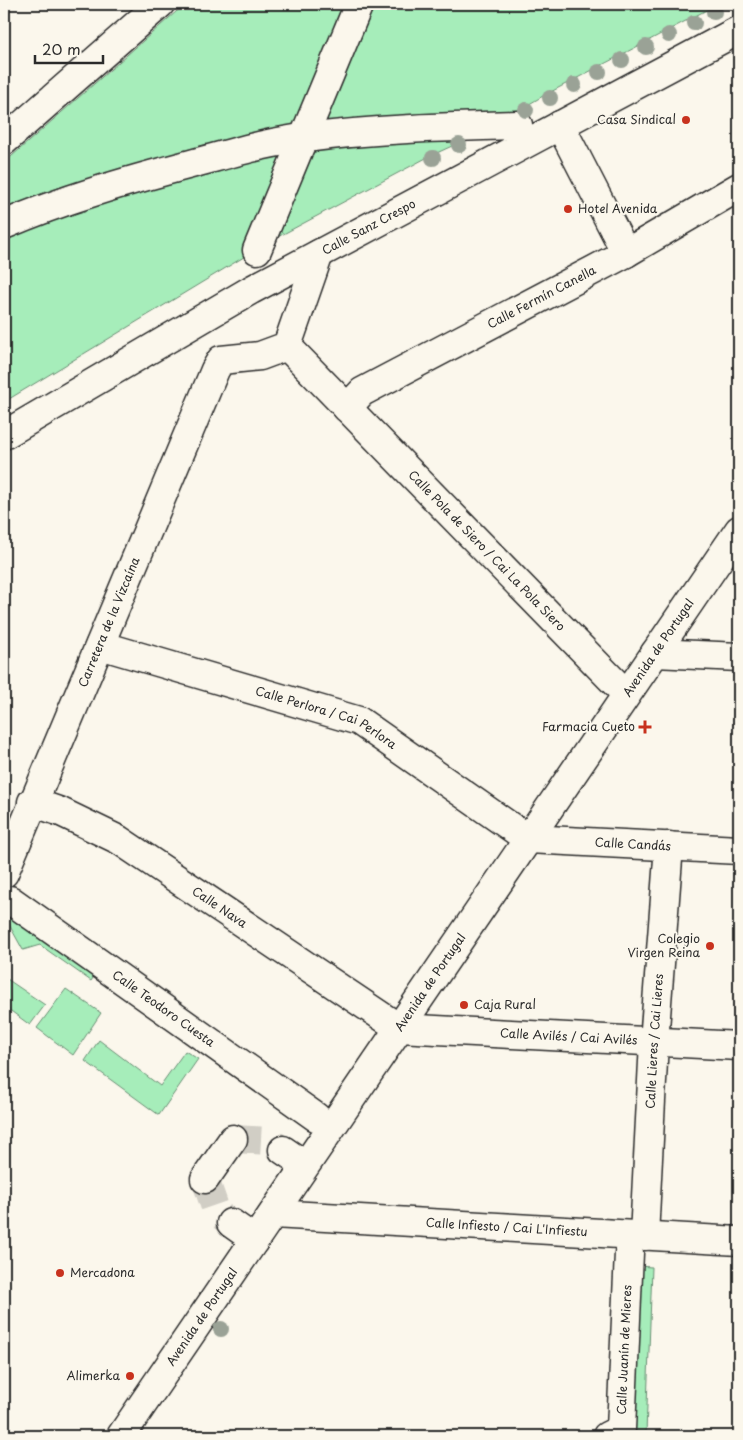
<svg xmlns="http://www.w3.org/2000/svg" width="743" height="1440" font-family="'Playpen Sans',sans-serif">
<style>
.green{fill:#a6edba;stroke:#688c72}
.lines{fill:none;stroke-linecap:round;stroke-linejoin:round}
.minor-tunnel{stroke:#d1cec5;stroke-width:28;stroke-dasharray:28 14;stroke-linecap:butt}
.minor-casing{stroke:#2b2b2b;stroke-width:31}
.major-casing{stroke:#2b2b2b;stroke-width:31}
.minor{stroke:#fbf7ec;stroke-width:28}
.major{stroke:#fbf7ec;stroke-width:28}
.tree{fill:#9aa296}
.poi-dot{fill:#c8321e;stroke:#fbf7ec;stroke-width:2}
.labels{text-anchor:middle;stroke-width:4;stroke-linejoin:round;paint-order:stroke}
.poi-label{font-size:12px;fill:#2b2b2b;stroke:#fbf7ec;text-anchor:end}
.street-label{font-size:12px;fill:#2b2b2b;stroke:#fbf7ec}
</style>
<rect width="100%" height="100%" fill="#fbf7ec"/>
<filter id="ink" filterUnits="userSpaceOnUse"><feTurbulence type="fractalNoise" baseFrequency=".02" numOctaves="2"/><feDisplacementMap in="SourceGraphic" scale="10" xChannelSelector="R" yChannelSelector="G"/><feConvolveMatrix kernelMatrix="1 2 1 2 8 2 1 2 1" color-interpolation-filters="sRGB"/></filter>
<g filter="url(#ink)">
<!-- green -->
<g class="green">
<polygon points="185,4 718,4 543,96 476,135 428,157 272,240 4,402 4,163"/>
<polygon points="15,901 103,963 91,981 40,945 23,950 6,919"/>
<polygon points="4,977 45,1005 30,1025 4,1006"/>
<polygon points="66,989 101,1013 73,1055 37,1028"/>
<polygon points="99,1040 160,1086 185,1051 198,1059 159,1115 85,1061"/>
<polygon points="637,1266 652,1267 646,1434 631,1436"/>
</g>
<g class="lines">
<!-- minor-tunnel -->
<g class="minor-tunnel">
<polyline points="233,1139 269,1141 283,1150"/>
<polyline points="205,1179 217,1213 231,1223"/>
</g>
<defs>
<g id="minor">
<polyline points="560,125 626,253"/>
<polyline points="4,141 160,4"/>
<path d="M 4,225 C 64,199 127,181 191,164 C 229,154 266,142 305,138 C 376,129 447,127 518,125"/>
<polyline points="257,250 359,4"/>
<path id="s1" d="M 287,346 L 626,694"/>
<path id="s2" d="M 347,408 L 362,392 L 626,253 L 739,187"/>
<path id="s3" d="M 100,645 L 359,721 L 528,839 L 739,850"/>
<polyline points="655,653 739,657"/>
<path id="s4" d="M 32,802 L 61,812 L 119,840 L 399,1028"/>
<path id="s5" d="M 4,873 L 215,370 L 221,360 L 260,356 L 287,346 L 319,254"/>
<path id="s6" d="M 10,900 L 316,1117"/>
<path id="s7" d="M 399,1028 L 739,1046"/>
<polyline points="283,1150 305,1165"/>
<polyline points="205,1179 233,1139"/>
<path id="s8" d="M 273,1214 L 739,1241"/>
<polyline points="231,1223 255,1240"/>
<path id="s9" d="M 644,1236 L 654,1042 L 669,846"/>
<path id="s10" d="M 121,1436 L 739,530"/>
<path id="s11" d="M 607,1436 L 621,1429 L 629,1253"/>
</g>
<g id="major">
<path id="s12" d="M 4,435 L 251,290 L 739,30"/>
</g>
</defs>
<!-- minor casing -->
<use href="#minor" class="minor-casing"/>
<!-- major casing -->
<use href="#major" class="major-casing"/>
<!-- minor -->
<use href="#minor" class="minor"/>
<!-- major -->
<use href="#major" class="major"/>
</g>
<!-- trees -->
<g class="tree">
<circle cx="714" cy="12" r="8"/>
<circle cx="694" cy="23" r="8"/>
<circle cx="669" cy="35" r="8"/>
<circle cx="646" cy="47" r="8"/>
<circle cx="622" cy="60" r="8"/>
<circle cx="599" cy="72" r="8"/>
<circle cx="574" cy="85" r="8"/>
<circle cx="550" cy="98" r="8"/>
<circle cx="526" cy="110" r="8"/>
<circle cx="459" cy="145" r="8"/>
<circle cx="433" cy="158" r="8"/>
<circle cx="221" cy="1329" r="8"/>
</g>
</g>
<!-- markers -->
<g class="poi-dot">
<circle cx="686" cy="120" r="5"/>
<circle cx="568" cy="209" r="5"/>
<path d="M642.5 719.5h5v5h5v5h-5v5h-5v-5h-5v-5h5z"/>
<circle cx="710" cy="946" r="5"/>
<circle cx="464" cy="1005" r="5"/>
<circle cx="60" cy="1273" r="5"/>
<circle cx="130" cy="1376" r="5"/>
</g>
<g class="labels">
<!-- poi labels -->
<g class="poi-label">
<text x="676" y="124">Casa Sindical</text>
<text x="578" y="213" text-anchor="start">Hotel Avenida</text>
<text x="635" y="731">Farmacia Cueto</text>
<text x="700" y="943">Colegio<tspan x="700" dy="14">Virgen Reina</tspan></text>
<text x="474" y="1009" text-anchor="start">Caja Rural</text>
<text x="70" y="1277" text-anchor="start">Mercadona</text>
<text x="120" y="1380">Alimerka</text>
</g>
<!-- street labels -->
<g class="street-label">
<text dy="4" stroke="none"><textPath href="#s12" startOffset="420">Calle Sanz Crespo</textPath></text>
<text dy="4" stroke="none"><textPath href="#s2" startOffset="225">Calle Fermín Canella</textPath></text>
<text dy="4" stroke="none"><textPath href="#s1" startOffset="286">Calle Pola de Siero / Cai La Pola Siero</textPath></text>
<text dy="4" stroke="none"><textPath href="#s5" startOffset="272">Carretera de la Vizcaína</textPath></text>
<text dy="4" stroke="none"><textPath href="#s10" startOffset="954">Avenida de Portugal</textPath></text>
<text dy="4" stroke="none"><textPath href="#s3" startOffset="238">Calle Perlora / Cai Perlora</textPath></text>
<text dy="4" stroke="none"><textPath href="#s3" startOffset="581">Calle Candás</textPath></text>
<text dy="4" stroke="none"><textPath href="#s4" startOffset="216">Calle Nava</textPath></text>
<text dy="4" stroke="none"><textPath href="#s10" startOffset="549">Avenida de Portugal</textPath></text>
<text dy="4" stroke="none"><textPath href="#s6" startOffset="188">Calle Teodoro Cuesta</textPath></text>
<text dy="4" stroke="none"><textPath href="#s7" startOffset="170">Calle Avilés / Cai Avilés</textPath></text>
<text dy="4" stroke="none"><textPath href="#s9" startOffset="195">Calle Lieres / Cai Lieres</textPath></text>
<text dy="4" stroke="none"><textPath href="#s8" startOffset="234">Calle Infiesto / Cai L'Infiestu</textPath></text>
<text dy="4" stroke="none"><textPath href="#s10" startOffset="144">Avenida de Portugal</textPath></text>
<text dy="4" stroke="none"><textPath href="#s11" startOffset="95">Calle Juanín de Mieres</textPath></text>
</g>
</g>
<!-- margin -->
<rect width="743" height="1440" fill="none" stroke="#fbf7ec" stroke-width="20"/>
<rect x="10" y="10" width="723" height="1420" fill="none" stroke="#2b2b2b" stroke-width="2" filter="url(#ink)"/>
<!-- scale -->
<path d="M35 55v8h68v-8" fill="none" stroke="#2b2b2b" stroke-width="2.5"/>
<text x="42" y="55" font-size="15" fill="#2b2b2b" stroke="#fbf7ec" stroke-width="4" paint-order="stroke">20 m</text>
</svg>
